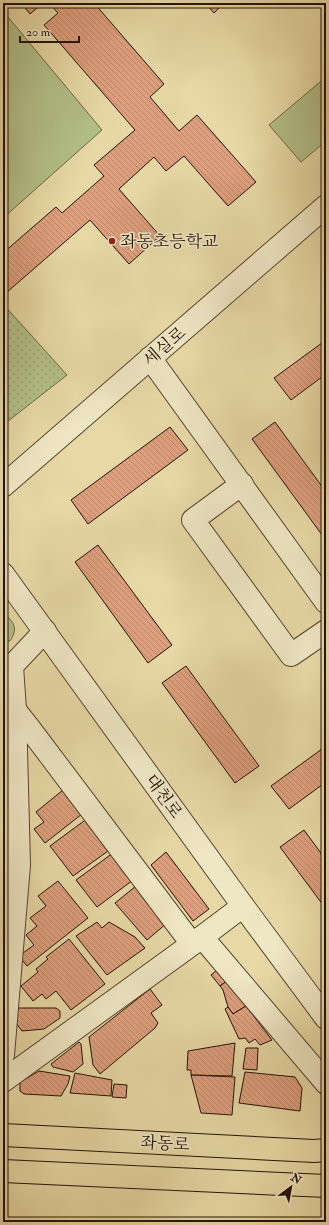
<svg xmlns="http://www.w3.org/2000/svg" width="329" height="1225" font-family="'IM FELL Double Pica','Noto Serif KR',serif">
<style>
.grass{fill:url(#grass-tufts);stroke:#6b6846}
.park{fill:url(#park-dots);stroke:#6b6846}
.pitch{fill:#b3bf88;stroke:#6b6846}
.building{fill:url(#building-back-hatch);stroke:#231205}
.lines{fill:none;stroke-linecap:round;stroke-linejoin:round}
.minor-casing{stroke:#54442d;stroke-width:24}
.major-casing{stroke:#231205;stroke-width:24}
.minor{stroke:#efe6c4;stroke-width:22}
.major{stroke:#e7d8a5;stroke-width:22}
.poi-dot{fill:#8f2418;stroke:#efe6c4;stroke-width:1.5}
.labels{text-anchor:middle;stroke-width:3;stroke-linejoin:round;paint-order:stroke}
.poi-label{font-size:17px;fill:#231205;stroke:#efe6c4;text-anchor:start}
.street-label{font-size:17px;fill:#231205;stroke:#efe6c4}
</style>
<defs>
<pattern id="grass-tufts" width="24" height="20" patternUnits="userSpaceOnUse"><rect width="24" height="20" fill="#b3bf88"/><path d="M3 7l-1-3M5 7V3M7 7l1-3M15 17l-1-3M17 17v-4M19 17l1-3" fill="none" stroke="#9aa374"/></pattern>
<pattern id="park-dots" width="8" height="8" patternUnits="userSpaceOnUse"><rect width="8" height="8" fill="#b3bf88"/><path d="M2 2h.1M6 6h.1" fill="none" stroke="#9aa374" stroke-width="1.8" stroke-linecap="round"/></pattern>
<pattern id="building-back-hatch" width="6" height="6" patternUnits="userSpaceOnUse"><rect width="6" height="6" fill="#dd9f7d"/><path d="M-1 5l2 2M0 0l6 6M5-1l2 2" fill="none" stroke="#bd886b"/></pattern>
</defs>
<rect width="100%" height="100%" fill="#e7d8a5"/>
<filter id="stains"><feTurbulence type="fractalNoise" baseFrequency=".005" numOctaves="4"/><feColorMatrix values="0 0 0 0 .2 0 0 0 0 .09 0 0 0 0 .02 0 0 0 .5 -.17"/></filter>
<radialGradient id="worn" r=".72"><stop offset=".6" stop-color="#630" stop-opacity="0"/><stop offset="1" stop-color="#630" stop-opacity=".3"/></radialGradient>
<!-- grass -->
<path class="grass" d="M 3,612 C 13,622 19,627 10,641 L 3,642 Z"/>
<!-- park -->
<polygon class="park" points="3,304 67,375 3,425"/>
<!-- pitch -->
<g class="pitch">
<polygon points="3,11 102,130 3,218"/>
<polygon points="326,77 326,141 301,162 269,125"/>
</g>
<!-- building -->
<g class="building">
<polygon points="21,3 43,3 30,14"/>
<polygon points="49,3 94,3 164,84 150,97 179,131 197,115 256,182 228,206 184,156 166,171 154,157 119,189 160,236 129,264 90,220 6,293 3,289 3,253 56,207 62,213 104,176 94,165 135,130 44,25 58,13"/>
<polygon points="205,3 218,3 221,6 214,13"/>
<polygon points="326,340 326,374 291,400 274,378"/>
<polygon points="275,422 326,492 325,539 252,439"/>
<polygon points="170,427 188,450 88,524 71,500"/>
<polygon points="98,545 172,645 148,663 75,562"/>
<polygon points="186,666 259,766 235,783 162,683"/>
<polygon points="326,746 326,782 289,809 271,786"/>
<polygon points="63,790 82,814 45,843 34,829 44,822 36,812"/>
<polygon points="88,818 111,849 73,876 50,846"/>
<polygon points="304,830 326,860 326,909 280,847"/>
<polygon points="166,852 209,909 193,921 151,865"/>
<polygon points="113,853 133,880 97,907 76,880"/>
<polygon points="58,881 88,918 27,966 19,956 34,945 26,935 37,926 30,918 46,906 38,896"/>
<polygon points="136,886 167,923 147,940 115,903"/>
<polygon points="97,922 102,928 109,922 135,937 145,948 107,975 76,936"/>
<polygon points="69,939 105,984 71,1010 56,991 46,999 42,994 33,1001 21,986 38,972 36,969 48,959 46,957"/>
<polygon points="217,970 227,981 220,986 211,975"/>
<polygon points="227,981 246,1006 233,1014 228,1007 223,990 220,986"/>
<polygon points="150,989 162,1005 151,1013 158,1023 155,1028 100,1074 93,1065 89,1037"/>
<polygon points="246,1006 272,1040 260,1045 255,1039 249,1043 245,1038 239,1039 225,1009 228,1007 233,1014"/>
<polygon points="14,1008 56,1008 60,1011 60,1018 44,1029 22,1031 12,1018"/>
<polygon points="79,1042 81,1044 83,1064 73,1072 53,1067 51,1064"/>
<polygon points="235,1043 232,1076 191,1075 191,1070 187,1070 188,1051"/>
<polygon points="246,1048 258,1048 257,1070 243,1069"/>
<polygon points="39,1071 70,1076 68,1084 61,1096 24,1094 20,1091 20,1082"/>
<polygon points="245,1072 295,1077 302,1088 300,1111 239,1103"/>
<polygon points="75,1073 112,1080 111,1096 70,1093"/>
<polygon points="191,1075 235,1077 232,1115 201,1113"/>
<polygon points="114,1084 127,1085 126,1098 112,1097"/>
</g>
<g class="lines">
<defs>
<g id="minor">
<polyline points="150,358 326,602"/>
<polyline points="242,484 193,520 291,655 326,631"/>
<polyline points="3,486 326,206"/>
<polyline points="3,574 243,906 326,1018"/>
<polyline points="15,710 30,729 192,944"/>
<polyline points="202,937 326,1083"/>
<polyline points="3,1055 19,865 15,710 12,666 45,631"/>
<polyline points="3,1081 202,937 243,906"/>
</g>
<g id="major">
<polyline points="3,1135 314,1151 326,1150"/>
<polyline points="3,1171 326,1186"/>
</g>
</defs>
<!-- minor casing -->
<use href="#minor" class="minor-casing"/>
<!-- major casing -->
<use href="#major" class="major-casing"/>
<!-- minor -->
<use href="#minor" class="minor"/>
<!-- major -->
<use href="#major" class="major"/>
</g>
<!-- markers -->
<circle class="poi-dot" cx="112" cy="241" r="4"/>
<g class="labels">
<!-- poi labels -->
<g class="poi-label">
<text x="120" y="247">좌동초등학교</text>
</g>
<!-- street labels -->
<g class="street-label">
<text transform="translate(164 346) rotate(-41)" y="6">세실로</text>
<text transform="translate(164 796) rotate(54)" y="6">대천로</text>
<text transform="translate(165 1143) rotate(3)" y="6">좌동로</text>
</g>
</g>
<!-- margin -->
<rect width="329" height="1225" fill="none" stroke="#e7d8a5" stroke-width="16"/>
<rect x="4" y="4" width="321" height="1217" fill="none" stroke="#231205" stroke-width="2"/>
<rect x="8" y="8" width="313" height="1209" fill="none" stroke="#231205"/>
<!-- north arrow -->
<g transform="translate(291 1187) rotate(32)" stroke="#efe6c4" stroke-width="3" paint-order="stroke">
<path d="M0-3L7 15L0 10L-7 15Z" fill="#231205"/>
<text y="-6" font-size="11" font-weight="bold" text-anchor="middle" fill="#231205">N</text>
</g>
<!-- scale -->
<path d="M20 36v6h59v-6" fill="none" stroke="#231205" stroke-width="2"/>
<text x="26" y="36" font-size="12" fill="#231205" stroke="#efe6c4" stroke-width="3" paint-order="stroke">20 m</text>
<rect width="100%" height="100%" filter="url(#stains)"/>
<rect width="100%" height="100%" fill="url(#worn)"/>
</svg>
